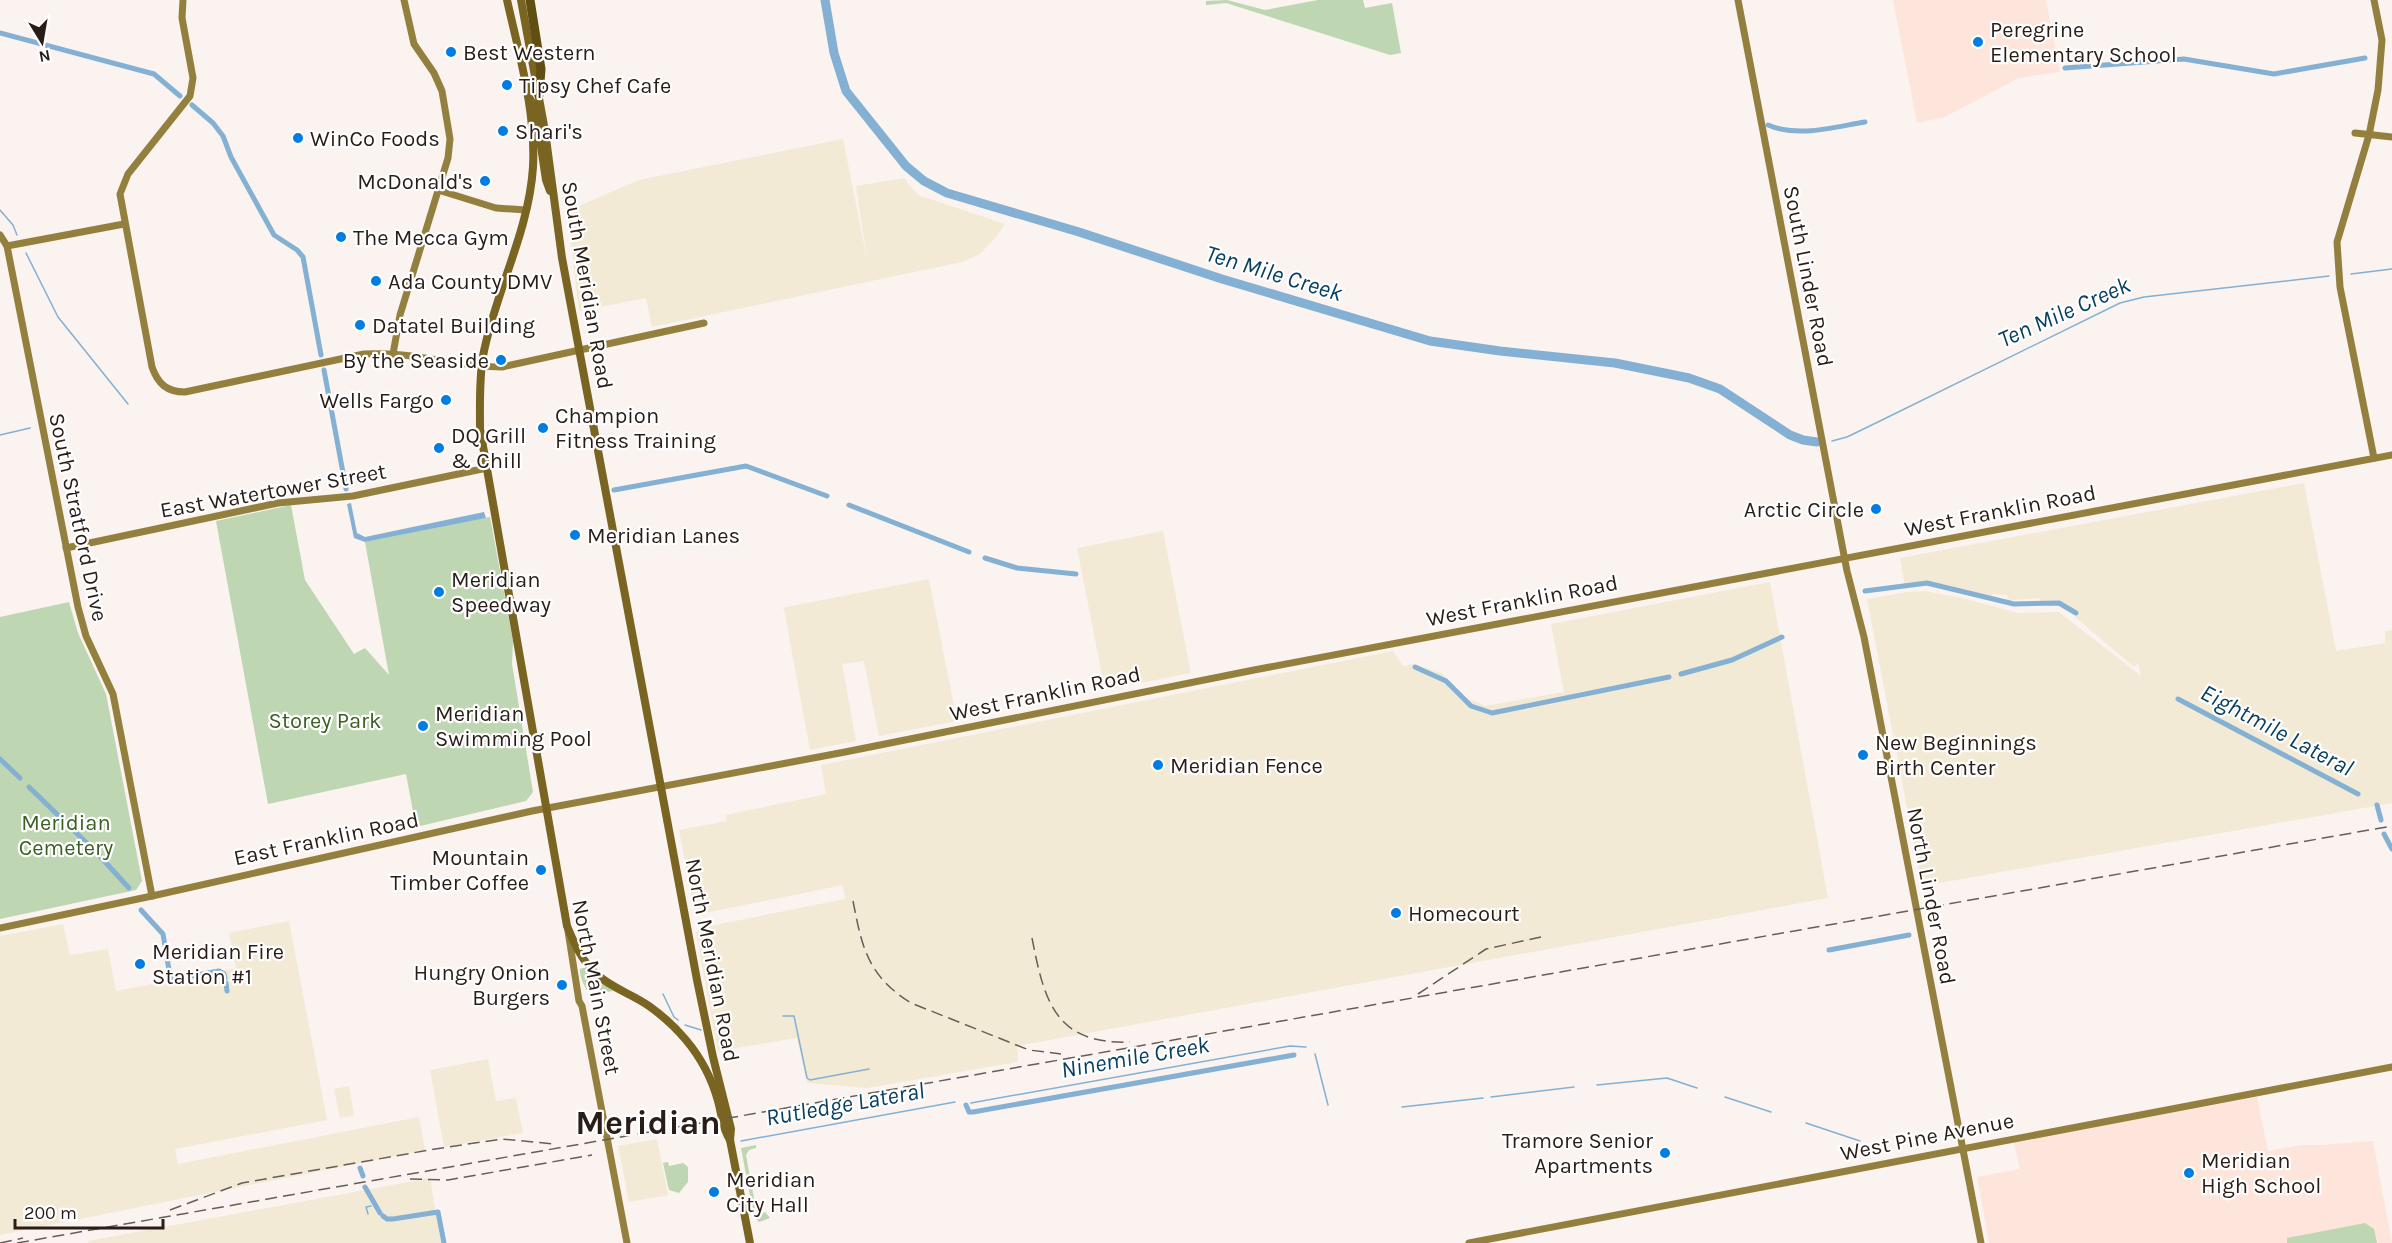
<svg xmlns="http://www.w3.org/2000/svg" width="2392" height="1243" font-family="Karla,sans-serif">
<style>
.industrial{fill:#f3ead5}
.education{fill:#fee5dc}
.green{fill:#bfd6b2}
.water{fill:#83b0d3}
.lines{fill:none;stroke-linecap:round;stroke-linejoin:round}
.stream{stroke:#83b0d3;stroke-width:1.5}
.canal{stroke:#83b0d3;stroke-width:5}
.river{stroke:#83b0d3;stroke-width:9}
.secondary{stroke:#94803e;stroke-width:7}
.primary{stroke:#796521;stroke-width:8}
.highway{stroke:#604e13;stroke-width:9}
.rail{stroke:#685d57;stroke-width:1.5;stroke-dasharray:12 6;stroke-linecap:butt}
.poi-dot{fill:#007de3;stroke:#fff;stroke-width:2}
.labels{text-anchor:middle;stroke-width:4.5;stroke-linejoin:round;paint-order:stroke}
.poi-label{font-size:22px;fill:#2a1d17;stroke:#fff;text-anchor:start}
.street-label{font-size:22px;fill:#2a1d17;stroke:#fff}
.park-label{font-size:22px;fill:#3b6021;stroke:#fff}
.water-label{font-size:24px;font-style:italic;fill:#084062;stroke:#fff}
.town-label{font-size:34px;font-weight:bold;fill:#2a1d17;stroke:#fff}
</style>
<rect width="100%" height="100%" fill="#faf3ef"/>
<!-- industrial -->
<g class="industrial">
<polygon points="843,139 867,259 856,186 904,178 918,195 1005,224 997,236 980,254 962,262 652,327 646,298 579,311 567,211 639,180"/>
<polygon points="2304,483 2336,651 2385,643 2385,631 2392,630 2392,803 1922,886 1867,599 1907,592 1925,591 1962,598 2018,613 2059,612 2141,676 2138,663 2134,667 2075,617 2077,612 2064,603 2041,601 2040,598 2013,600 2008,599 2007,595 1992,594 1992,598 1944,584 1905,586 1900,558"/>
<polygon points="1163,531 1191,673 1105,690 1077,548"/>
<polygon points="929,579 957,721 879,736 864,661 842,664 856,741 810,750 784,609 782,608"/>
<polygon points="1770,582 1828,898 1017,1046 1018,1062 867,1088 807,1083 797,1038 718,1051 696,933 700,928 845,899 843,885 695,915 679,830 727,821 726,815 826,794 821,765 1393,651 1403,666 1413,664 1441,673 1467,698 1485,706 1564,692 1551,624"/>
<polygon points="289,921 327,1120 175,1149 178,1164 419,1117 425,1150 0,1235 0,936 63,924 70,955 108,949 116,991 236,968 229,933"/>
<polygon points="488,1059 496,1101 516,1098 523,1133 444,1147 430,1070"/>
<polygon points="349,1086 354,1115 340,1118 334,1089"/>
<polygon points="657,1139 668,1195 629,1202 618,1146"/>
<polygon points="430,1178 441,1243 88,1243 88,1241"/>
</g>
<!-- education -->
<g class="education">
<polygon points="1893,0 2046,0 2060,72 2019,78 1945,117 1917,123"/>
<polygon points="2257,1097 2268,1151 2301,1145 2321,1145 2373,1141 2392,1243 1989,1243 1977,1177 2020,1169 2014,1142"/>
</g>
<!-- green -->
<g class="green">
<polygon points="1227,0 1265,10 1318,0 1363,0 1365,8 1392,3 1401,53 1390,55 1226,3 1206,5 1206,1"/>
<polygon points="291,505 305,580 354,654 365,648 389,675 365,542 490,517 513,641 512,664 533,792 526,801 416,827 406,774 268,804 216,521"/>
<polygon points="69,602 78,633 106,694 142,881 136,890 0,919 0,617"/>
<path d="M 585,967 L 613,991 C 607,992 598,995 593,994 C 586,993 579,976 580,969 Z"/>
<polygon points="756,1145 756,1148 749,1150 746,1155 756,1209 763,1213 765,1212 770,1218 759,1222 754,1217 741,1148"/>
<polygon points="668,1162 669,1166 683,1163 688,1167 688,1182 679,1193 669,1190 663,1163"/>
<polygon points="2365,1223 2374,1229 2377,1243 2287,1243 2287,1238"/>
</g>
<!-- water -->
<polygon class="water" points="351,503 357,533 365,537 484,512 486,518 365,542 354,538 347,504"/>
<g class="lines">
<!-- stream -->
<g class="stream">
<polyline points="0,210 13,225 17,235"/>
<polyline points="26,253 58,317 128,404"/>
<polyline points="2351,274 2392,269"/>
<polyline points="0,435 30,428"/>
<polyline points="1832,441 1847,437 1880,421 2120,303 2144,297 2329,276"/>
<polyline points="663,994 674,1017 678,1020"/>
<polyline points="783,1016 794,1016 807,1078 810,1080 869,1069"/>
<polyline points="685,1025 701,1030"/>
<polyline points="1315,1054 1328,1105"/>
<polyline points="1597,1085 1667,1078 1697,1088"/>
<polyline points="1491,1097 1574,1087"/>
<polyline points="1725,1097 1771,1112"/>
<polyline points="971,1103 1290,1046 1306,1047"/>
<polyline points="1402,1107 1483,1098"/>
<polyline points="1806,1123 1860,1141"/>
<polyline points="741,1141 955,1102"/>
<polyline points="368,1214 366,1207 371,1206"/>
</g>
<!-- canal -->
<g class="canal">
<polyline points="0,33 154,74 180,96"/>
<polyline points="2065,68 2184,59 2274,74 2365,58"/>
<polyline points="192,105 213,123 223,136 231,157 274,235 297,250 303,257 321,355"/>
<path d="M 1768,125 C 1798,138 1834,127 1865,122"/>
<polyline points="324,370 346,489"/>
<polyline points="614,490 746,466 827,496"/>
<polyline points="849,505 969,552"/>
<polyline points="985,558 1017,568 1076,574"/>
<polyline points="1865,591 1927,583 2014,604 2059,603 2076,613"/>
<polyline points="1415,667 1446,681 1471,706 1492,713 1669,677"/>
<polyline points="1681,674 1732,660 1782,637"/>
<polyline points="2178,699 2358,794"/>
<polyline points="0,759 20,778"/>
<polyline points="29,787 97,853 129,888"/>
<polyline points="2377,805 2381,820"/>
<polyline points="2384,834 2392,849"/>
<polyline points="141,910 163,934 170,976 174,979 219,971 224,974 225,978"/>
<polyline points="1829,950 1909,935"/>
<polyline points="226,983 227,991"/>
<polyline points="966,1105 969,1112 973,1112 1294,1055"/>
<polyline points="360,1168 363,1176"/>
<polyline points="365,1187 380,1213"/>
<polyline points="383,1216 387,1219 393,1219 438,1212 444,1243"/>
</g>
<!-- river -->
<polyline class="river" points="825,0 834,53 846,91 906,166 924,181 947,193 1079,232 1222,279 1430,341 1500,351 1615,363 1689,378 1720,389 1790,435 1803,440 1817,442"/>
<!-- secondary -->
<g class="secondary">
<path d="M 183,0 L 182,18 L 193,78 L 190,96 L 128,174 L 120,194 L 152,367 C 158,384 167,392 185,392 L 364,354 C 411,351 456,367 502,367 L 704,323"/>
<polyline points="1738,0 1847,571 1864,637 1981,1243"/>
<polyline points="2355,133 2392,137"/>
<polyline points="438,190 496,208 526,210"/>
<polyline points="0,235 7,246 78,607 86,636 113,694 152,896"/>
<polyline points="7,246 124,224"/>
<polyline points="393,354 400,315 448,158 450,139 442,91 434,73 414,44 404,0"/>
<polyline points="2374,458 2340,287 2337,242 2369,135 2378,90 2382,40 2374,0"/>
<polyline points="66,548 278,503 353,496 487,468"/>
<polyline points="0,928 152,896 532,811 845,752 1254,670 2392,455"/>
<polyline points="568,931 579,1001 582,1006 627,1243"/>
<polyline points="1469,1243 2392,1067"/>
</g>
<!-- primary -->
<g class="primary">
<path d="M 507,0 C 519,54 536,111 533,167 C 529,232 495,292 483,356 C 479,380 480,405 480,429 L 567,926 C 574,943 581,959 595,973 C 611,988 632,994 649,1006 C 663,1016 676,1028 686,1040 C 701,1058 712,1079 718,1101 C 722,1115 722,1128 730,1140"/>
<polyline points="521,0 545,131 562,258 697,980 713,1057 731,1129 730,1140 750,1243"/>
<polyline points="528,96 535,107 546,180 550,191"/>
</g>
<!-- highway -->
<polyline class="highway" points="530,0 541,69 539,95"/>
<!-- rail -->
<g class="rail">
<path d="M 853,901 C 862,948 868,976 911,1003 L 1029,1050 L 1061,1054"/>
<path d="M 1032,938 C 1044,999 1054,1045 1130,1042"/>
<polyline points="1418,994 1486,949 1541,937"/>
<polyline points="410,1179 448,1180 592,1155"/>
<polyline points="170,1210 242,1183 435,1149 502,1139 554,1144"/>
<polyline points="0,1243 23,1238"/>
<polyline points="17,1243 2392,826"/>
</g>
</g>
<!-- markers -->
<g class="poi-dot">
<circle cx="1978" cy="42" r="6"/>
<circle cx="451" cy="52" r="6"/>
<circle cx="507" cy="85" r="6"/>
<circle cx="503" cy="131" r="6"/>
<circle cx="298" cy="138" r="6"/>
<circle cx="485" cy="181" r="6"/>
<circle cx="341" cy="237" r="6"/>
<circle cx="376" cy="281" r="6"/>
<circle cx="360" cy="325" r="6"/>
<circle cx="501" cy="360" r="6"/>
<circle cx="446" cy="400" r="6"/>
<circle cx="543" cy="428" r="6"/>
<circle cx="439" cy="448" r="6"/>
<circle cx="1876" cy="509" r="6"/>
<circle cx="575" cy="535" r="6"/>
<circle cx="439" cy="592" r="6"/>
<circle cx="423" cy="726" r="6"/>
<circle cx="1863" cy="755" r="6"/>
<circle cx="1158" cy="765" r="6"/>
<circle cx="541" cy="870" r="6"/>
<circle cx="1396" cy="913" r="6"/>
<circle cx="140" cy="964" r="6"/>
<circle cx="562" cy="985" r="6"/>
<circle cx="1665" cy="1153" r="6"/>
<circle cx="2189" cy="1173" r="6"/>
<circle cx="714" cy="1192" r="6"/>
</g>
<g class="labels">
<!-- poi labels -->
<g class="poi-label">
<text x="1990" y="37">Peregrine<tspan x="1990" dy="25">Elementary School</tspan></text>
<text x="463" y="60">Best Western</text>
<text x="519" y="93">Tipsy Chef Cafe</text>
<text x="515" y="139">Shari's</text>
<text x="310" y="146">WinCo Foods</text>
<text x="473" y="189" text-anchor="end">McDonald's</text>
<text x="353" y="245">The Mecca Gym</text>
<text x="388" y="289">Ada County DMV</text>
<text x="372" y="333">Datatel Building</text>
<text x="489" y="368" text-anchor="end">By the Seaside</text>
<text x="434" y="408" text-anchor="end">Wells Fargo</text>
<text x="555" y="423">Champion<tspan x="555" dy="25">Fitness Training</tspan></text>
<text x="451" y="443">DQ Grill<tspan x="451" dy="25">&amp; Chill</tspan></text>
<text x="1864" y="517" text-anchor="end">Arctic Circle</text>
<text x="587" y="543">Meridian Lanes</text>
<text x="451" y="587">Meridian<tspan x="451" dy="25">Speedway</tspan></text>
<text x="435" y="721">Meridian<tspan x="435" dy="25">Swimming Pool</tspan></text>
<text x="1875" y="750">New Beginnings<tspan x="1875" dy="25">Birth Center</tspan></text>
<text x="1170" y="773">Meridian Fence</text>
<text x="529" y="865" text-anchor="end">Mountain<tspan x="529" dy="25">Timber Coffee</tspan></text>
<text x="1408" y="921">Homecourt</text>
<text x="152" y="959">Meridian Fire<tspan x="152" dy="25">Station #1</tspan></text>
<text x="550" y="980" text-anchor="end">Hungry Onion<tspan x="550" dy="25">Burgers</tspan></text>
<text x="1653" y="1148" text-anchor="end">Tramore Senior<tspan x="1653" dy="25">Apartments</tspan></text>
<text x="2201" y="1168">Meridian<tspan x="2201" dy="25">High School</tspan></text>
<text x="726" y="1187">Meridian<tspan x="726" dy="25">City Hall</tspan></text>
</g>
<!-- street labels -->
<g class="street-label">
<text transform="translate(1809 276) rotate(79)" y="8">South Linder Road</text>
<text transform="translate(588 285) rotate(80)" y="8">South Meridian Road</text>
<text transform="translate(273 490) rotate(-10)" y="8">East Watertower Street</text>
<text transform="translate(2000 510) rotate(-11)" y="8">West Franklin Road</text>
<text transform="translate(79 517) rotate(78)" y="8">South Stratford Drive</text>
<text transform="translate(1522 600) rotate(-11)" y="8">West Franklin Road</text>
<text transform="translate(1045 693) rotate(-12)" y="8">West Franklin Road</text>
<text transform="translate(326 838) rotate(-12)" y="8">East Franklin Road</text>
<text transform="translate(1932 896) rotate(79)" y="8">North Linder Road</text>
<text transform="translate(713 960) rotate(79)" y="8">North Meridian Road</text>
<text transform="translate(597 987) rotate(79)" y="8">North Main Street</text>
<text transform="translate(1927 1136) rotate(-11)" y="8">West Pine Avenue</text>
</g>
<!-- park labels -->
<g class="park-label">
<text x="325" y="728">Storey Park</text>
<text x="66" y="830">Meridian<tspan x="66" dy="25">Cemetery</tspan></text>
</g>
<!-- water labels -->
<g class="water-label">
<text transform="translate(1274 273) rotate(17)" y="8">Ten Mile Creek</text>
<text transform="translate(2064 312) rotate(-24)" y="8">Ten Mile Creek</text>
<text transform="translate(2277 730) rotate(28)" y="8">Eightmile Lateral</text>
<text transform="translate(1135 1057) rotate(-10)" y="8">Ninemile Creek</text>
<text transform="translate(845 1104) rotate(-10)" y="8">Rutledge Lateral</text>
</g>
<!-- town labels -->
<g class="town-label">
<text x="648" y="1134">Meridian</text>
</g>
</g>
<!-- north arrow -->
<g transform="translate(42 42) rotate(169)" stroke="#ffffff" stroke-width="4.5" paint-order="stroke">
<path d="M0-4.5L10 22L0 15L-10 22Z" fill="#2a1d17"/>
<text y="-9" font-size="16" font-weight="bold" text-anchor="middle" fill="#2a1d17">N</text>
</g>
<!-- scale -->
<path d="M15 1219v9h148v-9" fill="none" stroke="#2a1d17" stroke-width="3"/>
<text x="24" y="1219" font-size="18" fill="#2a1d17" stroke="#ffffff" stroke-width="4.5" paint-order="stroke">200 m</text>
</svg>
